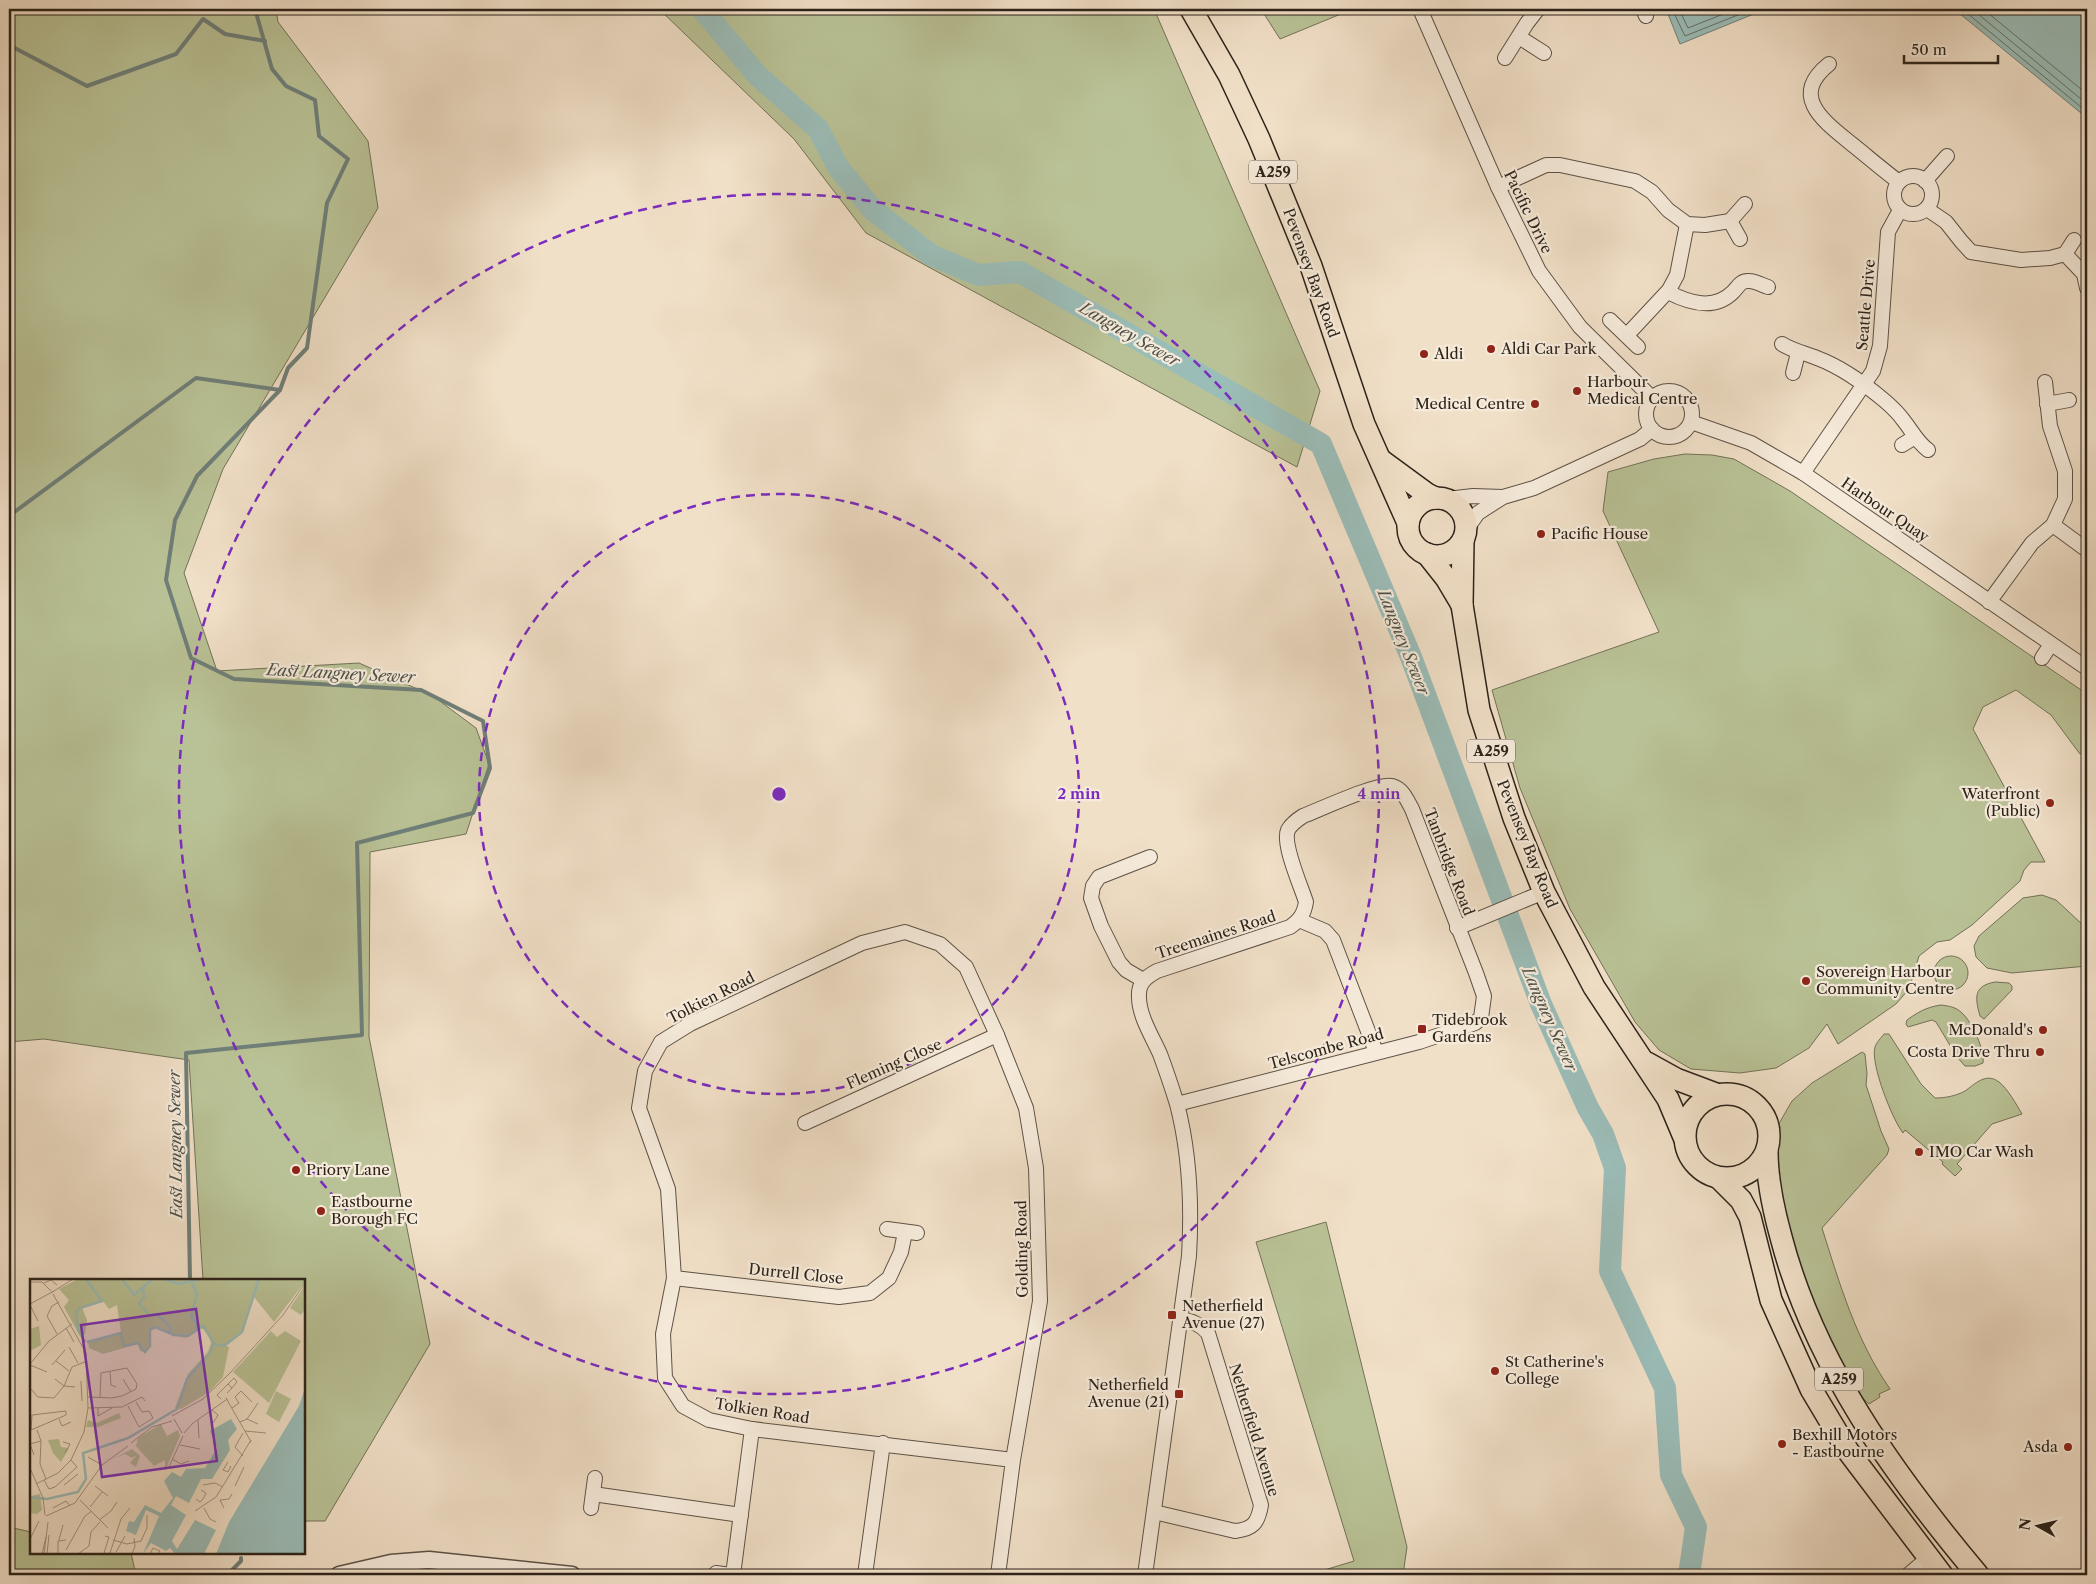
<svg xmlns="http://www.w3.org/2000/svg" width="2096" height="1584" font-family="'Libre Caslon Text',serif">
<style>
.green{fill:#b9c296;stroke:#727258}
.water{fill:#9bbdb8;stroke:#6f7f79}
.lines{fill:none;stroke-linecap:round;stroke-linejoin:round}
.shore{stroke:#647069;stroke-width:1}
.stream{stroke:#6f7f79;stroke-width:4}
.river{stroke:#9bbdb8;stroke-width:22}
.minor-casing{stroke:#5d5246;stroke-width:16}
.tertiary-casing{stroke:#5d5246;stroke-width:19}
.primary-casing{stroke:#2c231a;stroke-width:24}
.minor{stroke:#f6ebdb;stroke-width:14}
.tertiary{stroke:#f6ebdb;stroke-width:16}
.primary{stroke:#f1e0c8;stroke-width:21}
.ring{fill:none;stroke:#7b2cbf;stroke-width:2.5;stroke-dasharray:9 6}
.poi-dot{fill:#8f2418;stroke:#f6ebdb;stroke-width:2}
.labels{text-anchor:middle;stroke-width:4.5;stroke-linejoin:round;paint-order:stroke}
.shield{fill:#f6ebdb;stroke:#695f54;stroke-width:1}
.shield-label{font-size:14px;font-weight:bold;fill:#2c231a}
.street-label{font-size:15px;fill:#2c231a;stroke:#f6ebdb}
.poi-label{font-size:15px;fill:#2c231a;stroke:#f6ebdb;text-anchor:start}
.water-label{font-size:16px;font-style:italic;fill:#4d5149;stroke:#f6ebdb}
.inset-river{fill:none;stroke:#9bbdb8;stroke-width:2.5}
.inset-road{fill:none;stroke:#a29482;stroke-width:1}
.view{fill:#7b2cbf;fill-opacity:0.15;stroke:#7b2cbf;stroke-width:2.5}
.inset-edge{fill:none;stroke:#2c231a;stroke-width:2.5}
.centre{fill:#7b2cbf;stroke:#f6ebdb;stroke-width:2.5}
.ring-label{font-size:15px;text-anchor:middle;font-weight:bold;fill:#7b2cbf;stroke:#f6ebdb;stroke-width:4.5;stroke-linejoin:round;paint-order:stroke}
</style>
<rect width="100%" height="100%" fill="#f1e0c8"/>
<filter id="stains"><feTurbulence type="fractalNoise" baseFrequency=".004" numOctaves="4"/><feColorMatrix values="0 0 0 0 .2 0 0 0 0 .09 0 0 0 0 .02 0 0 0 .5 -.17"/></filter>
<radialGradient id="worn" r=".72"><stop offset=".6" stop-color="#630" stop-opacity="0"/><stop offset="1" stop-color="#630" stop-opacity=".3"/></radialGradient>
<!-- green -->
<g class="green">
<polygon points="9,9 276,9 278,22 368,141 378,208 223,469 184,573 217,671 359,663 433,696 476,728 489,764 466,834 370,852 369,1037 430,1344 325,1521 304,1521 304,1280 203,1280 189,1060 44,1039 9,1042"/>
<polygon points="659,9 1154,9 1320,391 1297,467 866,233 794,139"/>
<polygon points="1261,9 1353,9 1280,39"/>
<polygon points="1685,454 1712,455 1734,459 1790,491 2087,694 2087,750 2080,754 2051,715 2016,690 1983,707 1973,729 2045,862 2031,862 2024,870 2020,881 1972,925 1950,940 1937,942 1919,956 1909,989 1896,1004 1838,1044 1827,1024 1809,1048 1776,1068 1740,1073 1691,1069 1659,1050 1635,1022 1570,909 1520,788 1492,690 1659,632 1603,511 1608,472 1654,459"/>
<polygon points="2042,895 2056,900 2083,925 2087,924 2087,966 2012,973 1987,968 1976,957 1974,946 1979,936 2023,898"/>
<circle cx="1951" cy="973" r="17"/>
<path d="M 1995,982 L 2009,983 L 2012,986 L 2012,990 L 1984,1019 L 1980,1016 C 1975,998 1973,986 1995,982 Z"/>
<path d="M 1941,1005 C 1949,1006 1956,1007 1962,1013 C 1972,1022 1985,1050 1983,1063 L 1975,1066 L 1965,1066 L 1957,1057 L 1936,1022 L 1932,1020 L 1908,1027 L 1906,1024 L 1907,1020 C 1918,1012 1927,1007 1941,1005 Z"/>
<path d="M 1884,1034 L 1889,1034 L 1921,1084 L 1935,1098 C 1945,1098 1956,1096 1965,1091 C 1975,1084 1986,1072 1999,1082 C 2008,1089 2016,1104 2022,1114 L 1992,1124 L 1957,1164 L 1962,1169 L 1955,1176 L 1942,1164 L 1943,1162 L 1905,1130 L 1903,1133 C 1892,1119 1870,1063 1875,1047 C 1876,1043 1881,1038 1884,1034 Z"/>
<path d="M 1862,1052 L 1865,1054 L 1867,1074 L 1866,1085 L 1881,1131 L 1889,1149 L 1887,1155 L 1822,1228 C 1840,1285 1856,1340 1890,1389 L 1879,1394 L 1880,1397 L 1869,1404 L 1854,1390 L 1808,1300 L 1783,1219 L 1776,1166 L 1777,1127 L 1792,1101 L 1812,1083 Z"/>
<polygon points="1326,1222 1407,1547 1403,1575 1308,1575 1354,1561 1256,1242"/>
<polygon points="9,1527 31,1532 31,1553 131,1553 136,1575 9,1575"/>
</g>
<!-- water -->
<g class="water">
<polygon points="1666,9 1766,9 1680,44"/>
<polygon points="1954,9 2087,9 2087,118"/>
</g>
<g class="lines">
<!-- shore -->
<g class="shore">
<polyline points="1672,9 1685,36 1753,9"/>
<polyline points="1679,9 1688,28 1736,9"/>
<polyline points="1962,9 2087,112"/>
<polyline points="1972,9 2087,104"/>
<polyline points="1983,9 2087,94"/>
</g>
<!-- stream -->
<g class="stream">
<polyline points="9,45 87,86 176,54 203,19 225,34 265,41"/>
<polyline points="9,516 196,378 280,390"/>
<polyline points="190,1280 186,1053 362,1035 357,843 473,813 490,768 483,721 421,690 234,679 191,658 166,580 175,520 197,476 280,390 288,368 307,348 327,203 348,159 319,136 315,100 286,86 272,69 255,9"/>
<polyline points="227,1575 241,1561 241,1558"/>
</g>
<!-- river -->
<polyline class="river" points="702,9 757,75 818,129 838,167 873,210 931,255 978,275 1020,272 1321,444 1411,657 1541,1004 1588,1108 1603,1134 1615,1168 1610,1271 1665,1388 1671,1475 1696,1527 1689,1575"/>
<defs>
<g id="minor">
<polyline points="1420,9 1498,187 1539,271 1580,327 1653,399"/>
<polyline points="1643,9 1646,16"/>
<polyline points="1519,37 1544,53"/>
<polyline points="1505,58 1527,23 1538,9"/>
<path d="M 1829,64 C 1788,97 1825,122 1853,145 C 1868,157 1883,170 1899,182"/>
<circle cx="1913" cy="195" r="19"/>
<polyline points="1925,181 1947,156"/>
<polyline points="1498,187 1546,165 1560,165 1635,181 1652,192 1668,210 1687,224 1705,225 1730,221 1745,204"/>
<polyline points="1927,209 1946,222 1961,241 1971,252 2021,260 2050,258 2065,254 2074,240"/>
<polyline points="1730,221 1740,239"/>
<polyline points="2065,254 2084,274 2087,288"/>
<path d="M 1668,292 C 1689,303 1714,311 1733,292 C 1738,287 1741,280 1749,281 C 1755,281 1762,285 1768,287"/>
<polyline points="1610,320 1638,347"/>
<polyline points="1627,335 1669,290 1677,275 1687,224"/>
<path d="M 1782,344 C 1793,351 1805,353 1817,358 C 1841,367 1866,385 1885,401 C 1892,407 1899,414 1904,421 C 1912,431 1917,442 1928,450"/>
<polyline points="1793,373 1798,353"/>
<circle cx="1669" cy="414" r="23"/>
<polyline points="2047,404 2069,400"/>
<polyline points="1691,422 1751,443 1803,473 2085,667"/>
<polyline points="1902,445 1915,437"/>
<polyline points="1803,473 1873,371 1880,346 1888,232 1900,210"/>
<polyline points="1447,499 1473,496 1503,497"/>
<polyline points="2053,525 2087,550"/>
<polyline points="1466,530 1478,513 1503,497 1534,488 1640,439 1652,429"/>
<polyline points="1989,602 2032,543 2053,525 2065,499 2065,471 2050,426 2045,382"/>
<polyline points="2042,658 2051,644"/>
<polyline points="1299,920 1325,931 1333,940 1376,1052"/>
<polyline points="1457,928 1544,892"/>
<polyline points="1143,980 1126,970 1119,962 1101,926 1091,898 1093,886 1099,877 1150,857"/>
<polyline points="805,1123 997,1035"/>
<polyline points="887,1229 917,1233"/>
<polyline points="674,1278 839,1297 870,1293 889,1278 901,1252 905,1232"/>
<polyline points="593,1494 741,1515"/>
<polyline points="591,1508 595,1478"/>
<path d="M 1154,1512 L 1235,1531 C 1253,1529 1258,1523 1261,1505 L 1208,1333 C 1200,1324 1192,1321 1180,1319"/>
<polyline points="716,1573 731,1575"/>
<polyline points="733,1575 752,1429"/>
<polyline points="865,1575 883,1443"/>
<polyline points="998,1575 1013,1460 1040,1301 1036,1168 1026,1108 997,1035 966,967 940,944 905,932 862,943 690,1024 661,1042 645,1071 639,1108 668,1189 674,1278 663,1334 665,1378 683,1406 709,1420 752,1429 1013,1460"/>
<path d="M 1145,1575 L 1189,1256 C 1192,1205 1190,1154 1177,1104 C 1172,1088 1166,1070 1160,1054 C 1152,1036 1139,1016 1139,997 C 1138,983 1146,977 1157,971 L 1290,927 C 1300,920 1304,914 1306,902 C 1301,886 1282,844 1288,830 C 1291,824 1297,820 1303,816 C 1319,810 1378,782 1392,786 C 1403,789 1407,800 1412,809 L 1476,973 L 1484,996 L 1481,1018 L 1475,1023 L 1419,1042 L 1177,1104"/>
<polyline points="1908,1575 1928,1558"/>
</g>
<polyline id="tertiary" points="339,1575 391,1563 429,1560 572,1575"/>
<g id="primary">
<polyline points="1191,9 1229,75 1259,139 1311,266 1364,424 1408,523"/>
<polyline points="1382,461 1427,494 1435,498"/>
<circle cx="1437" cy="527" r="29"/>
<polyline points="1463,540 1462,605 1479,710 1514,818 1544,892 1594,987 1668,1099 1684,1137"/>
<polyline points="1427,554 1446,578 1462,605"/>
<polyline points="1647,1063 1676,1079 1716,1094"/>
<circle cx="1727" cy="1136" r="42"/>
<path d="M 1767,1151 C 1767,1181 1773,1208 1781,1237 C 1814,1364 1894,1475 1978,1575"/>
<polyline points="1719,1178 1741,1200 1750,1217 1771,1300 1811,1389 1848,1451 1942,1575"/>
</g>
</defs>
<!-- minor casing -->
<use href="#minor" class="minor-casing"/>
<!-- tertiary casing -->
<use href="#tertiary" class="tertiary-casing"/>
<!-- primary casing -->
<use href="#primary" class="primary-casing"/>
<!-- minor -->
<use href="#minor" class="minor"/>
<!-- tertiary -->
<use href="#tertiary" class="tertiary"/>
<!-- primary -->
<use href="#primary" class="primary"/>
</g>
<!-- distance rings -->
<g class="ring">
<circle cx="779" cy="794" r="300"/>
<circle cx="779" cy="794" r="600"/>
</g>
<!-- markers -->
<g class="poi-dot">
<circle cx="1491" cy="349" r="5"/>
<circle cx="1424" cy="354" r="5"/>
<circle cx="1577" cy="391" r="5"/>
<circle cx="1535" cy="404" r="5"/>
<circle cx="1541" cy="534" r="5"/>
<circle cx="2050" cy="803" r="5"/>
<circle cx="1806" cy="981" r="5"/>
<rect x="1417" y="1024" width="10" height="10" rx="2.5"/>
<circle cx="2043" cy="1030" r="5"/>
<circle cx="2040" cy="1052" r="5"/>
<circle cx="1919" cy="1152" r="5"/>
<circle cx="296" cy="1170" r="5"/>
<circle cx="321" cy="1211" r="5"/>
<rect x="1167" y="1310" width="10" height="10" rx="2.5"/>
<circle cx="1495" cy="1371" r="5"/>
<rect x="1174" y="1389" width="10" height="10" rx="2.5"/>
<circle cx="1782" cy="1444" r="5"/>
<circle cx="2068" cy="1447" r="5"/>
</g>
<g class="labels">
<!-- shield labels -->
<g class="shield">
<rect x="1249" y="160.5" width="48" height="23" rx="4"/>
<rect x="1467" y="739.5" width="48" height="23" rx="4"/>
<rect x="1815" y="1367.5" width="48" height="23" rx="4"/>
</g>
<g class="shield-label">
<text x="1273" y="177">A259</text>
<text x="1491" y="756">A259</text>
<text x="1839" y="1384">A259</text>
</g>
<!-- street labels -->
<g class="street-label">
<text transform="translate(1528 212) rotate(64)" y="5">Pacific Drive</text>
<text transform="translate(1311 273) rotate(70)" y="5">Pevensey Bay Road</text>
<text transform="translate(1866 305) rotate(-85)" y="5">Seattle Drive</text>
<text transform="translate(1885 510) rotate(34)" y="5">Harbour Quay</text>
<text transform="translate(1527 844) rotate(68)" y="5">Pevensey Bay Road</text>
<text transform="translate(1449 862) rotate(69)" y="5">Tanbridge Road</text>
<text transform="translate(1216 935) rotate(-18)" y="5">Treemaines Road</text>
<text transform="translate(711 998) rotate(-27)" y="5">Tolkien Road</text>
<text transform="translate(1326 1049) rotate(-15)" y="5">Telscombe Road</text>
<text transform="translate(894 1064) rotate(-24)" y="5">Fleming Close</text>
<text transform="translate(1022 1249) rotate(-91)" y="5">Golding Road</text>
<text transform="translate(796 1274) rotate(6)" y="5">Durrell Close</text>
<text transform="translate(762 1411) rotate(9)" y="5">Tolkien Road</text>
<text transform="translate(1254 1430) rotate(73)" y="5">Netherfield Avenue</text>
</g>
<!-- poi labels -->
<g class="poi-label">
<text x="1501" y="354">Aldi Car Park</text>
<text x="1434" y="359">Aldi</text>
<text x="1587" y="387">Harbour<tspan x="1587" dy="17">Medical Centre</tspan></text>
<text x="1525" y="409" text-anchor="end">Medical Centre</text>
<text x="1551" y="539">Pacific House</text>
<text x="2040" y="799" text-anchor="end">Waterfront<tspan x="2040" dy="17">(Public)</tspan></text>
<text x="1816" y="977">Sovereign Harbour<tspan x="1816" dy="17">Community Centre</tspan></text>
<text x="1432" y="1025">Tidebrook<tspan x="1432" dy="17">Gardens</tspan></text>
<text x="2033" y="1035" text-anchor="end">McDonald's</text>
<text x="2030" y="1057" text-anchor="end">Costa Drive Thru</text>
<text x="1929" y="1157">IMO Car Wash</text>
<text x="306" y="1175">Priory Lane</text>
<text x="331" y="1207">Eastbourne<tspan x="331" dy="17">Borough FC</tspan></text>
<text x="1182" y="1311">Netherfield<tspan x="1182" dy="17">Avenue (27)</tspan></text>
<text x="1505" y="1367">St Catherine's<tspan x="1505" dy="17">College</tspan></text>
<text x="1169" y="1390" text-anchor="end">Netherfield<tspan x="1169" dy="17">Avenue (21)</tspan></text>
<text x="1792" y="1440">Bexhill Motors<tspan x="1792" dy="17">- Eastbourne</tspan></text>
<text x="2058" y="1452" text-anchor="end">Asda</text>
</g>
<!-- water labels -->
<g class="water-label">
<text transform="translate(1130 334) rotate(30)" y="6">Langney Sewer</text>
<text transform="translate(1404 642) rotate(68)" y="6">Langney Sewer</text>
<text transform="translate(341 673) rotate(3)" y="6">East Langney Sewer</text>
<text transform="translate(1550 1019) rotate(66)" y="6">Langney Sewer</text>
<text transform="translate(175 1144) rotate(-91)" y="6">East Langney Sewer</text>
</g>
</g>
<!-- overview -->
<g transform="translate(30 1279)">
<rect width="275" height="275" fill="#f1e0c8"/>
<path d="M 48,0 L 275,0 L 275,3 L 244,43 L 224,18 L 211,52 L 194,66 L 199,68 L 193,98 L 179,113 L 151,130 L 145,129 L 158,95 L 178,73 L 181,64 L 178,53 L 171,49 L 155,59 L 126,49 L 119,53 L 121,63 L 115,73 L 110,72 L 108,65 L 73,75 L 59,69 L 58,63 L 91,54 L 87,26 L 79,30 L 73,22 L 52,29 L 57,41 L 55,55 L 50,57 L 34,28 L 39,21 L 29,10 ZM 275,6 L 275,30 L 271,36 L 260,29 ZM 9,47 L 11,66 L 0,72 L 0,50 ZM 241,52 L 247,58 L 255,52 L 271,62 L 239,124 L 203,93 ZM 246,112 L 261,120 L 249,143 L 236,135 ZM 89,134 L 91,139 L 68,148 L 56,148 L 58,141 L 67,144 ZM 131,145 L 137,157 L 148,151 L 150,157 L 135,192 L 135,181 L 124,187 L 106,167 L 108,159 ZM 29,160 L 31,168 L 39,169 L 31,183 L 23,174 L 18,161 ZM 102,170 L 110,177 L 106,188 L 100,184 L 107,176 L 102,179 L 95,175 L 83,180 ZM 10,215 L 12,231 L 7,235 L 0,234 L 0,217 Z" fill="#b9c296"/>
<path d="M 275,109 L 275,275 L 186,275 L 199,243 L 269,127 ZM 201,140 L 207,150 L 198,161 L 200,171 L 182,200 L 171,200 L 159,224 L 146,217 L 141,226 L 156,236 L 142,262 L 147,270 L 165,241 L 186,251 L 174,275 L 145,275 L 140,269 L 136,272 L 121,264 L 113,275 L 129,237 L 116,231 L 106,256 L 96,252 L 99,242 L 104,243 L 115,226 L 131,234 L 143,219 L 134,202 L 142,193 L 151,198 L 156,190 L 175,189 L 187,169 L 180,152 Z" fill="#9bbdb8"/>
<path class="inset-river" d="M 92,0 L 104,16 L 123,0M 134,0 L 148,5 L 172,0M 162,4 L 167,16 L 161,37 L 167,45 L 166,50M 113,10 L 114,18 L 109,25 L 119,36 L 127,35 L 140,48 L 140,53M 55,63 L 48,51 L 46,33 L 50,29 L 72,22 L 56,0M 57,63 L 91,54 L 94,67 L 108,64 L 115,73 L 120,67 L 120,50 L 125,48 L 144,56 L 158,57 L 173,47 L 184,64M 0,218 L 17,220 L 48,213 L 56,200 L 53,174 L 98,159 L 147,130 L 157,100 L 180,74 L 183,65 L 194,67 L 212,53 L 229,0"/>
<path class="inset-road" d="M 0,3 L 12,3 L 21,12M 14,4 L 21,1 L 27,6M 24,12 L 43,0M 0,25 L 24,12 L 21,14M 0,26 L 8,42M 36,49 L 44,63M 27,55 L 17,37 L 22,27 L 29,23M 39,68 L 48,84M 26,82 L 39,92M 0,85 L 19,62 L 42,45M 0,86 L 17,93M 22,86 L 35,71M 80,92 L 81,106 L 86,108M 25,100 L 34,107 L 45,108M 93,100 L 101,113M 51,102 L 52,122M 0,109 L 8,118 L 24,119 L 34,107 L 42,88 L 57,82M 197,114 L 202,109 L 207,103 L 204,99 L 198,105 L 202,109M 58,118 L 82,119 L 92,117 L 106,110 L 107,105 L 97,89 L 71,94 L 70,118M 191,120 L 187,116 L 198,105M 198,122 L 196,119 L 220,161M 98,127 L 109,148 L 123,139 L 119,132 L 112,133 L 106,123M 58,129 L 92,128 L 112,118 L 115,122M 68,129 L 68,137 L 82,129M 202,129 L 209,124 L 205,118 L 211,112 L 222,123M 182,131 L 188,136 L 183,144M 142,137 L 173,120 L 200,94 L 253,36 L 275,4M 29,140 L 32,147 L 41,143M 144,140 L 152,154M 217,140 L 228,124M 168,141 L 169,159M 210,143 L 217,140 L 228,145M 1,151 L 2,136 L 36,132M 1,151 L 36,136 L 36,132M 7,151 L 11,162 L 10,185 L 16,200M 215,152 L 236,154M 154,154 L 163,144 L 196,121M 213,154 L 205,168 L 213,177M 33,163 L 40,165 L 35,174M 101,164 L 122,148 L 142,142M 150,166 L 170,170M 4,176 L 0,165 L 11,162M 58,178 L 72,186M 142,180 L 151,185 L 159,182M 198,183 L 193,191 L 198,193 L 201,187M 139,188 L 153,157M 0,189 L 13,219 L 15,236M 14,201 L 19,210 L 25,208 L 47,188 L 41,181M 6,205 L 28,194 L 41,181 L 54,153 L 58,129 L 56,74 L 23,15M 34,206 L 48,195M 173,206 L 185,204 L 193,208M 65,207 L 78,217M 205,207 L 214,188M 166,220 L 170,223 L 173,220 L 176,214 L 171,211M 50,221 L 78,249M 60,228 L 72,213M 23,229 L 36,222 L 40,227M 174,229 L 180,240 L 186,243M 194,229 L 190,221 L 199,220 L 202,215M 165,232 L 186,218 L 221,161 L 220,164M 16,237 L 45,224 L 72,186 L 98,167M 69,241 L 81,232 L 87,223M 0,260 L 9,242M 29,261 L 33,246M 83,261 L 97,265 L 111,262 L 117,249 L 117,236M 36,271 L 55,237 L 62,232M 86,273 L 95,257M 74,274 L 79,258 L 75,257M 80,274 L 91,240 L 100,229M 12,275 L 16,258M 14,275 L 18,243M 17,275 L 19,256M 28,275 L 28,262 L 36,261M 48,275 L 59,267 L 61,253 L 70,243M 102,275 L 105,267 L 104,259M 120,275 L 123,269 L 130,272 L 128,275"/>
<path class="view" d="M 166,30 L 187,182 L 72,198 L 51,46 Z"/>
<rect width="275" height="275" class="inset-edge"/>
</g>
<circle cx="779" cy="794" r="8" class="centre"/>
<g class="ring-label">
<text x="1079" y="799">2 min</text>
<text x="1379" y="799">4 min</text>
</g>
<!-- margin -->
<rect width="2096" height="1584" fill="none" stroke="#f1e0c8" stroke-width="30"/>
<rect x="10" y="10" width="2076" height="1564" fill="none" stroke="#2c231a" stroke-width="2.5"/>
<rect x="15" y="15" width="2066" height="1554" fill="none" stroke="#2c231a"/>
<!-- north arrow -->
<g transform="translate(2038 1526) rotate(278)" stroke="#f6ebdb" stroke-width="4" paint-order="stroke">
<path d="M0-4L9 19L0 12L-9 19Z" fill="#2c231a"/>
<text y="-8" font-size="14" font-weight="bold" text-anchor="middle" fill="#2c231a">N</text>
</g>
<!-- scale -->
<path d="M1904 55v8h94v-8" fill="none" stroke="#2c231a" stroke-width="2.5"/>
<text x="1911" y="55" font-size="15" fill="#2c231a" stroke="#f6ebdb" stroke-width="4" paint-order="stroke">50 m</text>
<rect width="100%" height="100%" filter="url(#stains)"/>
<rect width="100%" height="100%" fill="url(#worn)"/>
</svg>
